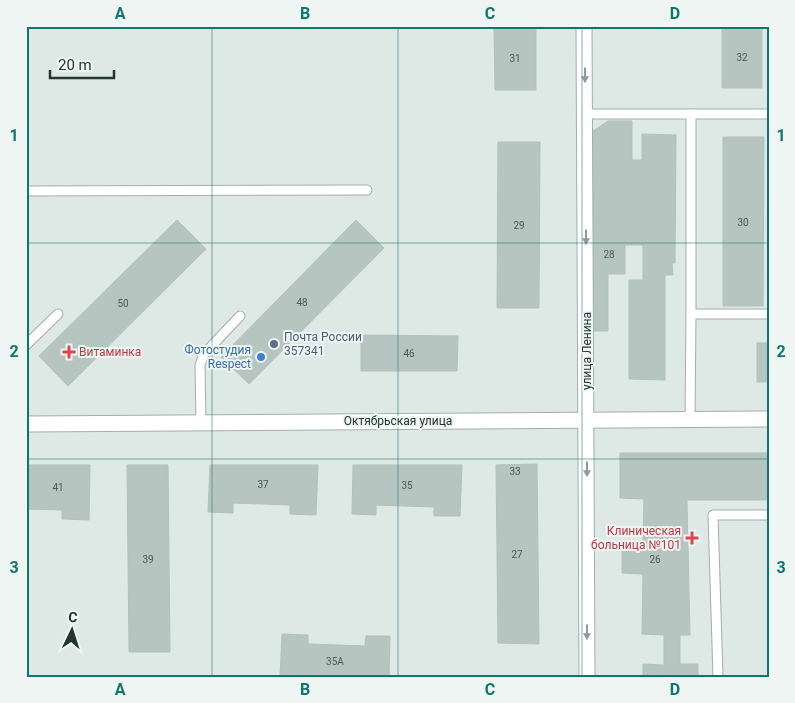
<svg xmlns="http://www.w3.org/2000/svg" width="795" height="703" font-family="Roboto,sans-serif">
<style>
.building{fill:#b7c5c0;stroke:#b1c1bb}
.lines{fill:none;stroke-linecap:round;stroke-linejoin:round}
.lane-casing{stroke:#a2afab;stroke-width:11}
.street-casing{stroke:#a2afab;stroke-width:17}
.lane{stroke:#fff;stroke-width:9}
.street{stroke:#fff;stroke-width:15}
.oneway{fill:#909a98}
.grid{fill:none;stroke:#0f766e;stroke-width:1;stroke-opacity:0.55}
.service-dot{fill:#5c6f8a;stroke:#eef5f2;stroke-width:2}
.health-dot{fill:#e0444e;stroke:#eef5f2;stroke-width:2}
.shop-dot{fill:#3f7fe0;stroke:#eef5f2;stroke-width:2}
.labels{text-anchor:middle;stroke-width:4;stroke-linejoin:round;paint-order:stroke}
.number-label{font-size:10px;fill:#465a55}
.service-label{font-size:12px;fill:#4e5e75;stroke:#eef5f2;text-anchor:start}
.shop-label{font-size:12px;fill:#366cbe;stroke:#eef5f2;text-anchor:end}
.street-label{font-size:12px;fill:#213631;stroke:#eef5f2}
.health-label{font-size:12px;fill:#be3a42;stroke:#eef5f2;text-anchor:start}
.neatline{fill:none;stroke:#0f766e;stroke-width:2}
.grid-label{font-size:16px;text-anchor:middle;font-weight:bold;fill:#0f766e}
</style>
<rect width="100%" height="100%" fill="#dee8e4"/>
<!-- building -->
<g class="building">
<polygon points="494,26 536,26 536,90 495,90"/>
<rect x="722" y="26" width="40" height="62"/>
<polygon points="608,121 632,121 632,160 642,160 642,134 676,135 675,263 672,263 673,275 665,275 665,380 629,379 629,280 643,280 643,245 625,245 625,274 608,274 608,331 592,331 593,131"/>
<polygon points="723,137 764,137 763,306 723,306"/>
<polygon points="498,142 540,142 539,308 497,308"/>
<polygon points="177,220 206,249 68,386 39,356"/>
<polygon points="356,220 384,248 249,384 221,357"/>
<polygon points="361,335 458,336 457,371 361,371"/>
<rect x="757" y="343" width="12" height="39"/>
<polygon points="620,453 769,453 769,500 687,500 690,635 680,635 680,664 698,664 698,677 643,677 643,664 664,665 664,635 642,634 643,574 622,573 622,545 643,544 644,499 620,498"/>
<polygon points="537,464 539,644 498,643 496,465"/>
<polygon points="26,465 90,465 89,520 62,519 62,510 26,509"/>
<polygon points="127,465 168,465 170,652 129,652"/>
<polygon points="210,465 318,465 316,515 290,514 290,505 233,503 233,513 208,512"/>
<polygon points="353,465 462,465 460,516 434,516 434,507 376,505 376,515 352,514"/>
<polygon points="282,634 308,635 308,644 365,646 366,636 390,636 389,677 280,677"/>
</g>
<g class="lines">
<defs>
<g id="lane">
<polyline points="585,114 769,114"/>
<polyline points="26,191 367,190"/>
<polyline points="691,314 691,114"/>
<polyline points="26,345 58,314"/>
<polyline points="690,419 691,314 769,314"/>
<polyline points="201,423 200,365 204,354 240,316"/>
<polyline points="718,677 713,515 769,515"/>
</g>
<g id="street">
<polyline points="584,26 587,677"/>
<polyline points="26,424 769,419"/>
</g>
</defs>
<!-- lane casing -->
<use href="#lane" class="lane-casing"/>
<!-- street casing -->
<use href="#street" class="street-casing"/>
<!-- lane -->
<use href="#lane" class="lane"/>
<!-- street -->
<use href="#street" class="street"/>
</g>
<!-- one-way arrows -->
<defs><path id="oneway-solid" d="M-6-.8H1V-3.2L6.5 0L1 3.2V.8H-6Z" transform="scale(1.25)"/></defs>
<g class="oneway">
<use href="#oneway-solid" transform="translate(585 75) rotate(90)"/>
<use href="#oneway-solid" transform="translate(586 237) rotate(90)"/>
<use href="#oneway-solid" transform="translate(587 469) rotate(90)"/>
<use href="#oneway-solid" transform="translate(587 632) rotate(90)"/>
</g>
<!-- grid -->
<path class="grid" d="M 212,26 L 212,677M 398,26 L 398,677M 582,26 L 582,677M 26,243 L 769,243M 26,459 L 769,459"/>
<!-- markers -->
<circle class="service-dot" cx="274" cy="344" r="5"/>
<g class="health-dot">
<path d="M66.5 344.5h5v5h5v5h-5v5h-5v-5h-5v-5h5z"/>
<path d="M689.5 530.5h5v5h5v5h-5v5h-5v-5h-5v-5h5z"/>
</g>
<circle class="shop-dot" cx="261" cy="357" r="5"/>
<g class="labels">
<!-- number labels -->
<g class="number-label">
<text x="742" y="61">32</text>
<text x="515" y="62">31</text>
<text x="743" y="226">30</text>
<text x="519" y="229">29</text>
<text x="609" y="258">28</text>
<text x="302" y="306">48</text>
<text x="123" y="307">50</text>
<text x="409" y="357">46</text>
<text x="515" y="475">33</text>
<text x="263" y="488">37</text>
<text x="407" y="489">35</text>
<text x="58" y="491">41</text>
<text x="517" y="558">27</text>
<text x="148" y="563">39</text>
<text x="655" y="563">26</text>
<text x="335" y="665">35А</text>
</g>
<!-- service labels -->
<g class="service-label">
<text x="284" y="341">Почта России<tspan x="284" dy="14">357341</tspan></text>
</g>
<!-- shop labels -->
<g class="shop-label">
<text x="251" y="354">Фотостудия<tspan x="251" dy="14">Respect</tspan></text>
</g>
<!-- street labels -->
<g class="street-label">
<text transform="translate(587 351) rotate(-90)" y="4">улица Ленина</text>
<text x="398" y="425">Октябрьская улица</text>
</g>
<!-- health labels -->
<g class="health-label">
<text x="79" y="356">Витаминка</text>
<text x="681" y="535" text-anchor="end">Клиническая<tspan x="681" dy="14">больница №101</tspan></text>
</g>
</g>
<!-- border -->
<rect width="795" height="703" fill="none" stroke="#eef5f2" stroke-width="55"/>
<!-- north arrow -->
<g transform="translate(72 630) rotate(4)" stroke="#eef5f2" stroke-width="4" paint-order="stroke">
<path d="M0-4L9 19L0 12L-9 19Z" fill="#213631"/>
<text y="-8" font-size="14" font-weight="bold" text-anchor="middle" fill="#213631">С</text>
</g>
<!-- scale -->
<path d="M50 70v8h64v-8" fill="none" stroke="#213631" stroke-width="2.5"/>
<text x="58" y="70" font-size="15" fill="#213631" stroke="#eef5f2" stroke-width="4" paint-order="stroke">20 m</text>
<rect x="28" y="28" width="740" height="648" class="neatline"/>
<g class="grid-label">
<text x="120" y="19">A</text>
<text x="305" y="19">B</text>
<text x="490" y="19">C</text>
<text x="675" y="19">D</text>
<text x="14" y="141">1</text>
<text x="781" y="141">1</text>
<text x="14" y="357">2</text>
<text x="781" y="357">2</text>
<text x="14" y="573">3</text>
<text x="781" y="573">3</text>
<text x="120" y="695">A</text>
<text x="305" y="695">B</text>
<text x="490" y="695">C</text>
<text x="675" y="695">D</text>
</g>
</svg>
